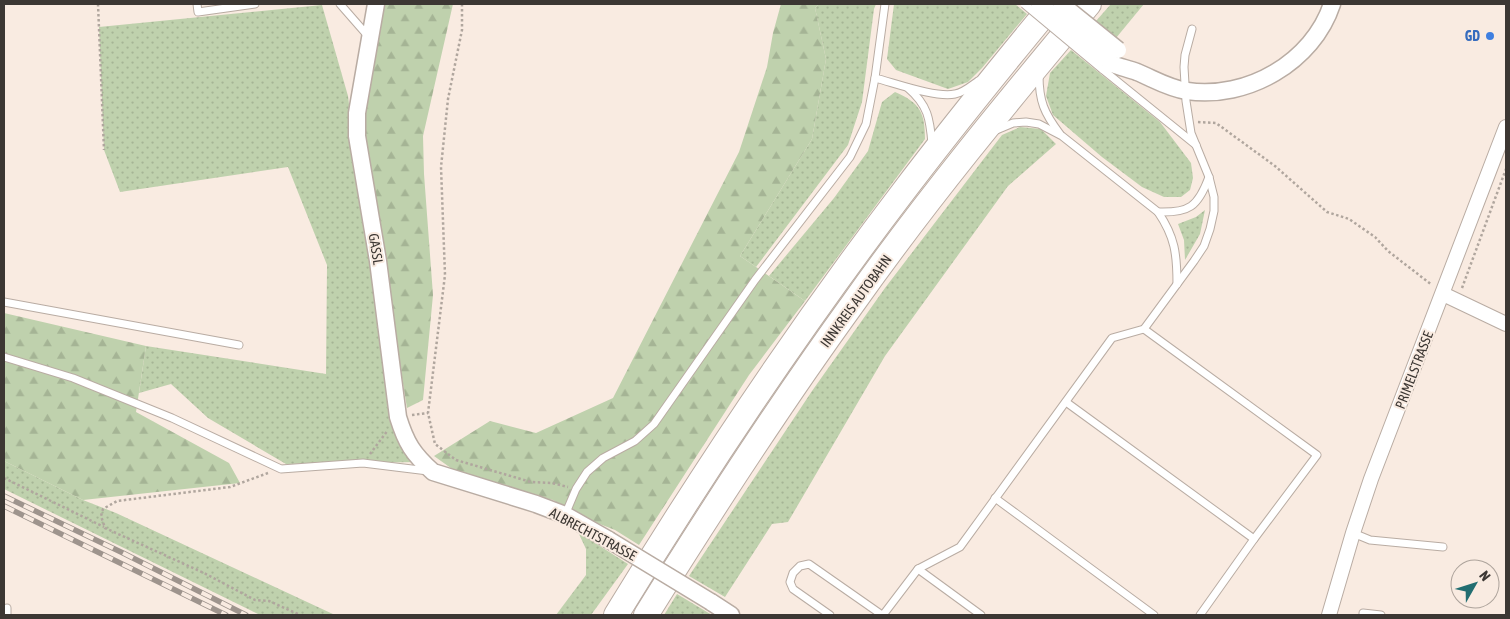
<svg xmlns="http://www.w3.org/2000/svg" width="1510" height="619" font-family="'Asap Condensed',sans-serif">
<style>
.grass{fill:url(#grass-dots)}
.forest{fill:url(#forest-firs)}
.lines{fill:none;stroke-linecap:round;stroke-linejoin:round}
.service-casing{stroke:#b9aca3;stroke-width:9}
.minor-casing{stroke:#b9aca3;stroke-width:16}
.tertiary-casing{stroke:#b9aca3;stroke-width:19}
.motorway-casing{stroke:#b9aca3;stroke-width:26}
.path{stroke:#b0a69e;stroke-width:2.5;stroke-dasharray:2.5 2.5;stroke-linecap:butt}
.service{stroke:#fff;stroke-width:7}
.minor{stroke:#fff;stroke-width:14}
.tertiary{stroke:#fff;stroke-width:16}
.motorway{stroke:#fff;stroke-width:24}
.rail-casing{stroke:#9e948d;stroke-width:5.5}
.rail{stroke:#f9ebe1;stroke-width:4;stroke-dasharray:11;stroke-linecap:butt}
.service-bridge-casing{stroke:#b9aca3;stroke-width:9;stroke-linecap:butt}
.tertiary-bridge-casing{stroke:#b9aca3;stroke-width:19;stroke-linecap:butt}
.service-bridge{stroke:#fff;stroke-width:7}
.tertiary-bridge{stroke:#fff;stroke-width:16}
.shop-dot{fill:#3f7fe0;stroke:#f9ebe1;stroke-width:2}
.labels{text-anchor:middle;stroke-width:4;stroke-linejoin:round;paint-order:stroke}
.shop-label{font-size:14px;font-weight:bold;fill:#366cbe;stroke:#f9ebe1;text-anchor:end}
.street-label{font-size:14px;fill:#3c3733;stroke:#f9ebe1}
</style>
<defs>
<pattern id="grass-dots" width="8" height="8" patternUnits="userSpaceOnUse" patternTransform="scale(1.25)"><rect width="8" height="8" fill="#bfd1ad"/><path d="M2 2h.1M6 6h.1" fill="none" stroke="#a5b495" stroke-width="1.8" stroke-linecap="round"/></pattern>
<pattern id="forest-firs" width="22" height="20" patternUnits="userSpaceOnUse" patternTransform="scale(1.25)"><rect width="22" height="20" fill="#bfd1ad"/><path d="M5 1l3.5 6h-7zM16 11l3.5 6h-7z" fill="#a5b495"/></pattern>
</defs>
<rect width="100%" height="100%" fill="#f9ebe1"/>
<!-- grass -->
<g class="grass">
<polygon points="819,4 876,4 874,9 862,102 848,145 756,267 740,256 812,139 826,59 815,8"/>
<polygon points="894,4 1015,4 1027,14 982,68 968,82 948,89 896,70 887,59"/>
<polygon points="1111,4 1144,4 1116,38 1096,21"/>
<polygon points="322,5 348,96 360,195 377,295 394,430 420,462 286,464 208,418 171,384 139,393 146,346 326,374 327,265 288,167 120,192 104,150 99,27"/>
<polygon points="1071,50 1160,122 1191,163 1193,178 1190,190 1181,197 1164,197 1142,187 1102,157 1053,115 1046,96 1050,73"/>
<path d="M 895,92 C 920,103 925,112 925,139 L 805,301 L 769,276 L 834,198 L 868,151 L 882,102 Z"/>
<polygon points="1020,127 1041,129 1056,144 1008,186 885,356 788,522 772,524 725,597 689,576 812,391 885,288 1002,135"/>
<polygon points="1205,210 1200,234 1185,260 1184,240 1178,224 1196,217"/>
<polygon points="4,461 83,500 116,513 335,615 260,615 4,489"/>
<polygon points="578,532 628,564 591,615 556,615 586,575 586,549"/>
<polygon points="677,594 712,615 664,615"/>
</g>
<!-- forest -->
<g class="forest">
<polygon points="385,4 453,4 423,136 424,174 433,295 423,400 407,408 367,165 364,110"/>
<polygon points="781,4 819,4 815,8 826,59 812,139 740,256 805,301 749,375 639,545 615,530 592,521 553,500 462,476 434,456 490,421 536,433 613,398 739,152 767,67 773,33"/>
<polygon points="4,313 146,346 136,412 229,463 240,483 83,500 4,461"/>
</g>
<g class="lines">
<defs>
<g id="service">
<polyline points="197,4 198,12 255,4"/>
<polyline points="340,4 368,36"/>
<path d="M 885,4 L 875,78 C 895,83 935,98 955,94 C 963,93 971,86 978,81"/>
<polyline points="1102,69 1196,145"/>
<path d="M 1039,75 C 1039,101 1044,113 1060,134"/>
<path d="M 908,88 C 928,105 930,119 932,144"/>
<path d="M 994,131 L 1013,123 L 1026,122 L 1039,124 L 1062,136 L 1158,212 C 1189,213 1198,207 1209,177"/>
<path d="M 1158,212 C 1175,237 1177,254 1177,284"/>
<polyline points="4,302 239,345"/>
<polyline points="4,357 73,378 172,418 281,469 363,463 428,471"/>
<polyline points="1066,402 1254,539 1317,455 1144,329"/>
<polyline points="995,498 1154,615"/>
<polyline points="565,515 576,489 587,472 603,458 635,441 654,424 755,280 850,157 866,124 875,78"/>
<polyline points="1353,533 1370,540 1443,547"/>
<polyline points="918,569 981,615"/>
<polyline points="7,608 7,615"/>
<polyline points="830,615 793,589 790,582 793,573 800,566 809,564 882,615"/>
<polyline points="883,615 918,569 960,547 1112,338 1144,329 1194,261 1204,246 1210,229 1214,211 1214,197 1209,177 1191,133 1186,101 1184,67 1185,55 1192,29"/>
<polyline points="1200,615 1254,539"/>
<polyline points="1363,615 1363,613 1381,615"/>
</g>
<g id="minor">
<polyline points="1443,294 1506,324"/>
<polyline points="1329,615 1353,533 1371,479 1506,127"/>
</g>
<g id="tertiary">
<path d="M 376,4 L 357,113 L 357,136 L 378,261 L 398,417 C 406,443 413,454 433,472 L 536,504 L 565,515 L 609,540"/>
<path d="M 1109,61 L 1112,64 C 1120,67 1129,69 1137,72 C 1154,79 1168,88 1187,91 C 1247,100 1313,62 1332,4"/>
<polyline points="711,602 731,615"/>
</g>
<g id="motorway">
<path d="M 616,615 C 704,471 798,330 900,196 C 949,131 1001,67 1053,4"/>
<path d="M 646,615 C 712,509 780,404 854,302 C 927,199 1008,101 1089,4"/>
</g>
</defs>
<!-- service casing -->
<use href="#service" class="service-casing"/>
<!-- minor casing -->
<use href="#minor" class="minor-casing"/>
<!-- tertiary casing -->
<use href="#tertiary" class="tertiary-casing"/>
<!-- motorway casing -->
<use href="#motorway" class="motorway-casing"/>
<!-- path -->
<g class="path">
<polyline points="98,4 104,150"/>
<polyline points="462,4 462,30 448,99 441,167 445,275 428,413 435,444 456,460 531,482 552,483 568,487"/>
<polyline points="1198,122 1216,123 1275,166 1327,212 1349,219 1375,237 1388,251 1432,285"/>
<polyline points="1462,288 1506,169"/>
<polyline points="412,415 428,413"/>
<polyline points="370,454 388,430"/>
<polyline points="268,473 230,487 117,501 103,509 101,516 105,528 204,573 255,600 269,601 300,615"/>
<polyline points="4,478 104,527"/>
</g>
<!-- service -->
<use href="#service" class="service"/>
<!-- minor -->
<use href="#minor" class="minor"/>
<!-- tertiary -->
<use href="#tertiary" class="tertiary"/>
<!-- motorway -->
<use href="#motorway" class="motorway"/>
<defs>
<g id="rail">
<polyline points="4,496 123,553 246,615"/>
<polyline points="4,506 226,615"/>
</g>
</defs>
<!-- rail casing -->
<use href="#rail" class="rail-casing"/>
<!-- rail -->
<use href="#rail" class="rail"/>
<defs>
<polyline id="service-bridge" points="1024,4 1102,69"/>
<g id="tertiary-bridge">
<polyline points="1039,4 1109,61"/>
<polyline points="1061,4 1118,50"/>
<polyline points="609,540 711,602"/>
</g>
</defs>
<!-- service-bridge casing -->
<use href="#service-bridge" class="service-bridge-casing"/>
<!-- tertiary-bridge casing -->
<use href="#tertiary-bridge" class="tertiary-bridge-casing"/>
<!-- service-bridge -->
<use href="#service-bridge" class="service-bridge"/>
<!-- tertiary-bridge -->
<use href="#tertiary-bridge" class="tertiary-bridge"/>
</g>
<!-- markers -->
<circle class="shop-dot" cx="1490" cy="36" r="5"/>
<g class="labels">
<!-- shop labels -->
<g class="shop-label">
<text x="1480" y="41">GD</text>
</g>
<!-- street labels -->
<g class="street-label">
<text transform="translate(376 249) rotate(81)" y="5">GASSL</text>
<text transform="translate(856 301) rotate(-54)" y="5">INNKREIS AUTOBAHN</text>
<text transform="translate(1414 370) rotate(-69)" y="5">PRIMELSTRASSE</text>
<text transform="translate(593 534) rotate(28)" y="5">ALBRECHTSTRASSE</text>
</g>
</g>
<!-- border -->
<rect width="1510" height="619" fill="none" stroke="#3c3733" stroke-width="10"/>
<!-- north arrow -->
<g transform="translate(1475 584) rotate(51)"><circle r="24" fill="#f9ebe1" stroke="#ada39b"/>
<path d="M0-4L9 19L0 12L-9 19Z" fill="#226e71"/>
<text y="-8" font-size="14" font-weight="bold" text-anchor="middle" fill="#3c3733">N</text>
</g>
</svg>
